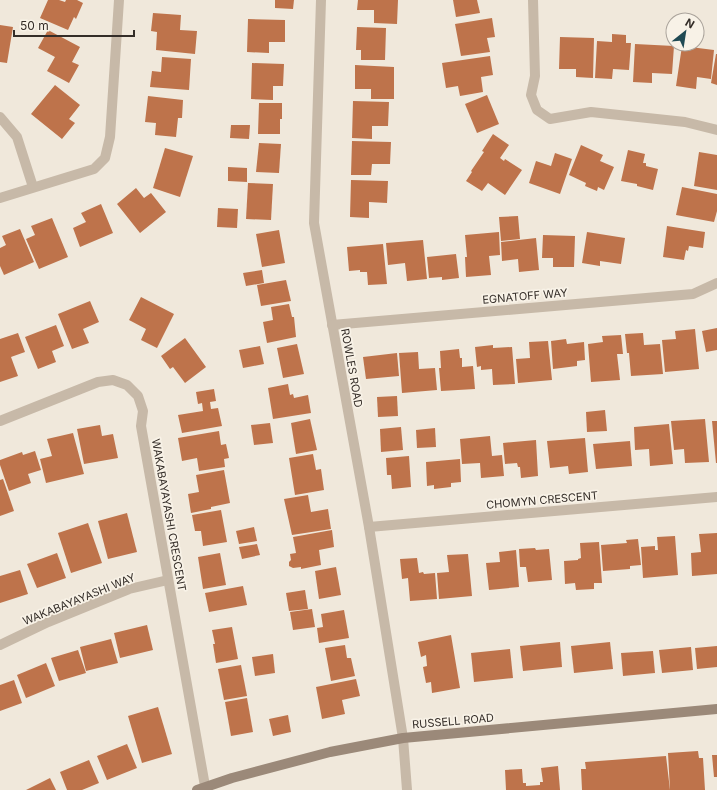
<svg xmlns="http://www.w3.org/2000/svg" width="717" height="790" font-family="Inter,sans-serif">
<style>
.building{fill:#be734b}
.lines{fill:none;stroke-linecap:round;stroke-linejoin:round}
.street{stroke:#c7b9a8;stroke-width:10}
.secondary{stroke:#9b8979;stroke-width:10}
.labels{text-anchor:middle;stroke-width:3.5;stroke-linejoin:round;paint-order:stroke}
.street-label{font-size:11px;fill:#342d28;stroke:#f8f2e7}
</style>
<rect width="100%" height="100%" fill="#f0e8db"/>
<!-- building -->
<g class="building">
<polygon points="48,0 59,0 65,2 66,0 77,0 83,3 76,19 74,17 68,30 40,18"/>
<polygon points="275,0 294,0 293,9 275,8"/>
<polygon points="358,0 398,0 397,24 374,23 374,10 357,10"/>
<polygon points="453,0 477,0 480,13 456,17"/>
<polygon points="153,13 181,15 180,30 197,31 195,54 156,50 157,32 151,31"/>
<polygon points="492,18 495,37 487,38 490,52 461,56 455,24"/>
<polygon points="248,19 285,20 285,42 269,42 269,53 247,52"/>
<polygon points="0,25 13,27 7,63 0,62"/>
<polygon points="357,27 386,28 385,60 361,60 361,50 356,50"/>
<polygon points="48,30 80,47 72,62 79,65 69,83 47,71 55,57 38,48"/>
<polygon points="612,34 626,35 626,43 631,43 629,70 613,69 612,79 595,78 597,41 612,42"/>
<polygon points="560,37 594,38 593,78 576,77 576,69 559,69"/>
<polygon points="635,44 674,46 672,74 652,73 652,83 633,82"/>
<polygon points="682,46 714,50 711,79 697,77 696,89 676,86"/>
<polygon points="716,54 717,54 717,85 711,83"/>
<polygon points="490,56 493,75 481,77 483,92 460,96 458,86 446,88 442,63"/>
<polygon points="162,57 191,59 189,90 150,87 152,71 161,72"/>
<polygon points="252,63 284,64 283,86 273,86 273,100 251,99"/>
<polygon points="355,65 394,67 394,99 371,99 371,89 355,89"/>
<polygon points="55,85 80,105 69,119 75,123 62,139 31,114"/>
<polygon points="487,95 499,124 477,133 465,104"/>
<polygon points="148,96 183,100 182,118 178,118 176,137 155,135 156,123 145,122"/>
<polygon points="353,101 389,102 388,126 372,126 372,139 352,138"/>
<polygon points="259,103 282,103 282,119 280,119 280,134 258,134"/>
<polygon points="231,125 250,125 249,139 230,138"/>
<polygon points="493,134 509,145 500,158 504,161 505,159 522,170 505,195 488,183 482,191 466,181 472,172 471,171 484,152 482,151"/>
<polygon points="352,141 391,142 390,164 372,164 371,175 351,175"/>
<polygon points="259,143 281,144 279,173 256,172"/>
<polygon points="581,145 603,155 600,161 614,167 604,190 598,187 597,191 585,186 586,183 569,175"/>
<polygon points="165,148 193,156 180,197 153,188"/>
<polygon points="628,150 645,154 643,163 646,163 646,166 658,169 653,190 637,186 637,184 621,181"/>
<polygon points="699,152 717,155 717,190 694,186"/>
<polygon points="555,153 572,159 560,194 529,183 536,161 551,166"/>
<polygon points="228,167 247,168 247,182 228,181"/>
<polygon points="351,180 388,181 387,203 369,202 369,218 350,217"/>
<polygon points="248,183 273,184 271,220 246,219"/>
<polygon points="682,187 717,194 717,211 714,222 676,215"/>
<polygon points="136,188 144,198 151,193 166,212 140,233 117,204"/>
<polygon points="101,204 113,233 80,247 73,228 86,222 81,213"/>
<polygon points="218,208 238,209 237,228 217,227"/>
<polygon points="518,216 520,239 501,241 499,217"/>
<polygon points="52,218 68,257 39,269 26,239 35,235 31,226"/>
<polygon points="667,226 705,232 703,248 689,246 688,251 686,250 684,260 663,257"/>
<polygon points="20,229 34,262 4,275 0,266 0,248 6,245 2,236"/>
<polygon points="279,230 285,263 262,267 256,234"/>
<polygon points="499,232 500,255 489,256 491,275 466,277 465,257 467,257 465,235"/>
<polygon points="587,232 625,238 621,264 600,261 600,266 582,263"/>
<polygon points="543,235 575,236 574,267 553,267 553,258 542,258"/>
<polygon points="536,238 539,270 519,272 518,259 502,261 501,242"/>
<polygon points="423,240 427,279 407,281 405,263 388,265 386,243"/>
<polygon points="383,244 387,284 368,285 367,272 360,272 360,270 349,271 347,247"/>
<polygon points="456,254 459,278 442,280 442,277 429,278 427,257"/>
<polygon points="262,270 264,283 246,286 243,273"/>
<polygon points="286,280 291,301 261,306 257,285"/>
<polygon points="141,297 174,314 157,348 141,340 146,329 129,320"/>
<polygon points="90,301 99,322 83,329 89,343 72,349 58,314"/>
<polygon points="289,304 292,317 294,317 296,337 267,343 263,322 273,320 271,307"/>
<polygon points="56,325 64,346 52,351 56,362 38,369 25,337"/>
<polygon points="717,328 717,350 706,352 702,331"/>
<polygon points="695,329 699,369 665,372 662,340 676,339 675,331"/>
<polygon points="18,333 25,352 11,357 18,376 0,382 0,339"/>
<polygon points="643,333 644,345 660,344 663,374 631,376 629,353 627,353 625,334"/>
<polygon points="621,335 623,354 617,354 620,380 591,382 588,344 603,342 602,336"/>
<polygon points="185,338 206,367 185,383 173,367 170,369 161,356"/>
<polygon points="566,339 567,344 584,342 585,360 577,361 577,366 553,369 551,341"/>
<polygon points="548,341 552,380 518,383 516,359 530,358 529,342"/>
<polygon points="297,344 304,374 283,378 277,348"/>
<polygon points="493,345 493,348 512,347 515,384 493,385 492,369 481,370 481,366 477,367 475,347"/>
<polygon points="260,346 264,364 243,368 239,350"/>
<polygon points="459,349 460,358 462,358 462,367 473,366 475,389 441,391 439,368 441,368 440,351"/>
<polygon points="418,352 419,369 435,368 437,390 402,393 399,353"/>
<polygon points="397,353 399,376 366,379 363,357"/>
<polygon points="288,384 290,395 293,394 294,398 308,395 311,413 273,419 268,388"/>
<polygon points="214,389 216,401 210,402 211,409 218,408 222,426 182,433 178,415 203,411 202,403 198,404 196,392"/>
<polygon points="397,396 398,416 378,417 377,397"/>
<polygon points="605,410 607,431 587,432 586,412"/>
<polygon points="310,419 317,450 296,454 291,423"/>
<polygon points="705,419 709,462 685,463 684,449 674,450 671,421"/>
<polygon points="712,421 717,421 717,463 716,463"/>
<polygon points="270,423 273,443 254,445 251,425"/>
<polygon points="669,424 673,464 650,466 649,449 635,450 634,427"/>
<polygon points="100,425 102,436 113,434 118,458 84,464 77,429"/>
<polygon points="401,427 403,450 381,452 380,429"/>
<polygon points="435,428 436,447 417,448 416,430"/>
<polygon points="219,431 221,445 226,444 229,458 224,459 225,467 199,471 197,458 182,461 178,438"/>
<polygon points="73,433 84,474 46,483 40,459 52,456 47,439"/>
<polygon points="490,436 492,456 502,455 504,476 481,478 480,463 462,464 460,439"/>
<polygon points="585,438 588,472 569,474 568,466 550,468 547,441"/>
<polygon points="536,440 538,476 521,478 520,467 518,467 517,463 505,464 503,443"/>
<polygon points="630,441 632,466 596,469 593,444"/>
<polygon points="35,451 41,470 28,474 31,483 9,491 0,465 0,460 22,452 23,455"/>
<polygon points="313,454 316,470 321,469 324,490 295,495 289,458"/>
<polygon points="409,456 411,487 392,489 391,475 387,475 386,458"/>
<polygon points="460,459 461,482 451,483 451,487 434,489 434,485 427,486 426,462"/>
<polygon points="224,470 230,503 211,507 211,509 191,513 188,494 199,492 196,475"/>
<polygon points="3,479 14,511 0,516 0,480"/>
<polygon points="308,495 311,512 328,509 331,529 292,535 284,499"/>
<polygon points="221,510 227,542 203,546 201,531 195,531 192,515"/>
<polygon points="127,513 137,552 108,559 98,521"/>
<polygon points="88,523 102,563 71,573 58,533"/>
<polygon points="254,527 257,541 239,544 236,531"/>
<polygon points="332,530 334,547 319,550 321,565 301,569 301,567 293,568 289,566 289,562 291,560 290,554 296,553 293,537"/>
<polygon points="717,533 717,574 692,576 691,553 701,552 699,534"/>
<polygon points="675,536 678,575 643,578 641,547 655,546 655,550 658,550 657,537"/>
<polygon points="638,539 641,565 630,566 630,569 603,571 601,545 627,543 626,540"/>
<polygon points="599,542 602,583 594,583 594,589 576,590 575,583 565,584 564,561 578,560 578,559 581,558 580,543"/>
<polygon points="257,544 260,555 242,559 239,547"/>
<polygon points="535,548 536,550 549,549 552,580 528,582 526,567 520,567 519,549"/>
<polygon points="516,550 519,587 489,590 486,563 500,562 499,552"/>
<polygon points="57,553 66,578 37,588 27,564"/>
<polygon points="220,553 226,585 203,589 198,557"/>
<polygon points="468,554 472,596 439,599 437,573 449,572 447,555"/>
<polygon points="417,558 419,573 423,572 424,574 435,573 437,599 410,601 408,578 402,579 400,559"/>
<polygon points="336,567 341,595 319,599 315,571"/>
<polygon points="20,570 28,594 0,603 0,576"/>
<polygon points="243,586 247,605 209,612 205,593"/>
<polygon points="305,590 308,609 289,611 286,593"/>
<polygon points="312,609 315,627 293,630 290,612"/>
<polygon points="344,610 349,638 319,643 317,628 323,627 321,614"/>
<polygon points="147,625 153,650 120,658 114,633"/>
<polygon points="232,627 238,659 216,663 213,644 215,644 212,630"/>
<polygon points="451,635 460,688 432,693 431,682 426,683 423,667 427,666 426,655 421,657 418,642"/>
<polygon points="111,639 118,663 86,671 80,647"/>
<polygon points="560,642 562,667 523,671 520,646"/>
<polygon points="610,642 613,669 574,673 571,646"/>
<polygon points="345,645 347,658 351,658 355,676 331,681 325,648"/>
<polygon points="717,646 717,667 697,669 695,648"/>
<polygon points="691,647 693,670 662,673 659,650"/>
<polygon points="510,649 513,678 474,682 471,653"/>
<polygon points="78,650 86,673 59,681 51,658"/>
<polygon points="653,651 655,673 623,676 621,653"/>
<polygon points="273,654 275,673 255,676 252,657"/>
<polygon points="46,663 55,686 26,698 17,675"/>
<polygon points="241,665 247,696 224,700 218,669"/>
<polygon points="356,679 360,696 342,700 345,714 322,719 316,687"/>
<polygon points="14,680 22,703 0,711 0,685"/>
<polygon points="247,698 253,732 231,736 225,702"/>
<polygon points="158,707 172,754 142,763 128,716"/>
<polygon points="288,715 291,732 273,736 269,719"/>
<polygon points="127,744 137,768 107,780 97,756"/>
<polygon points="698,751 699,758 703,758 705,790 670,790 668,753"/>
<polygon points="712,755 717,755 717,777 714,777"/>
<polygon points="666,756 670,790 582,790 581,769 586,769 585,762"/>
<polygon points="89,760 99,783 82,790 67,790 60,772"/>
<polygon points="558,766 560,790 506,790 505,770 522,769 523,783 526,783 526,786 540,785 540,782 543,782 541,768"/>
<polygon points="50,778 56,790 26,790"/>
</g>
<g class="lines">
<!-- street -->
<g class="street">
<polyline points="321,0 314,223 369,527 403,738 407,790"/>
<polyline points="533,0 535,76 531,95 537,110 550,119 591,112 685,122 717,130"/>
<polyline points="0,117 17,137 33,187"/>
<polyline points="0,198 94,169 105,158 110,137 119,0"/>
<polyline points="332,325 693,294 717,283"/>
<polyline points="0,421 98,382 113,380 127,385 138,396 143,411 141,426 205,786"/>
<polyline points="369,527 717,497"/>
<polyline points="0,645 48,622 129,589 168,580"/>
</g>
<!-- secondary -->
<polyline class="secondary" points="197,790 232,778 330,752 403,738 717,709"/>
</g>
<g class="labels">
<!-- street labels -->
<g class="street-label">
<text transform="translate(525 296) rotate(-5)" y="4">EGNATOFF WAY</text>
<text transform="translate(352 368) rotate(80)" y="4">ROWLES ROAD</text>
<text transform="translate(542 500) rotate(-5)" y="4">CHOMYN CRESCENT</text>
<text transform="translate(169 515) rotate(80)" y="4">WAKABAYAYASHI CRESCENT</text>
<text transform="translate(79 599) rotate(-22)" y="4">WAKABAYAYASHI WAY</text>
<text transform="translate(453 721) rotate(-5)" y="4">RUSSELL ROAD</text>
</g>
</g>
<!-- north arrow -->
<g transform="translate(685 32) rotate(30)"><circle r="19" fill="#f8f2e7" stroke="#aaa39b"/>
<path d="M0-3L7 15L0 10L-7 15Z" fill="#204a53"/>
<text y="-6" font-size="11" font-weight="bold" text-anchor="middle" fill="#342d28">N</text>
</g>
<!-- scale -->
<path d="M14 30v6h120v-6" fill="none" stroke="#342d28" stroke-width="2"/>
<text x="20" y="30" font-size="12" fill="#342d28" stroke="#f8f2e7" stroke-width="3" paint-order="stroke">50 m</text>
</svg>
